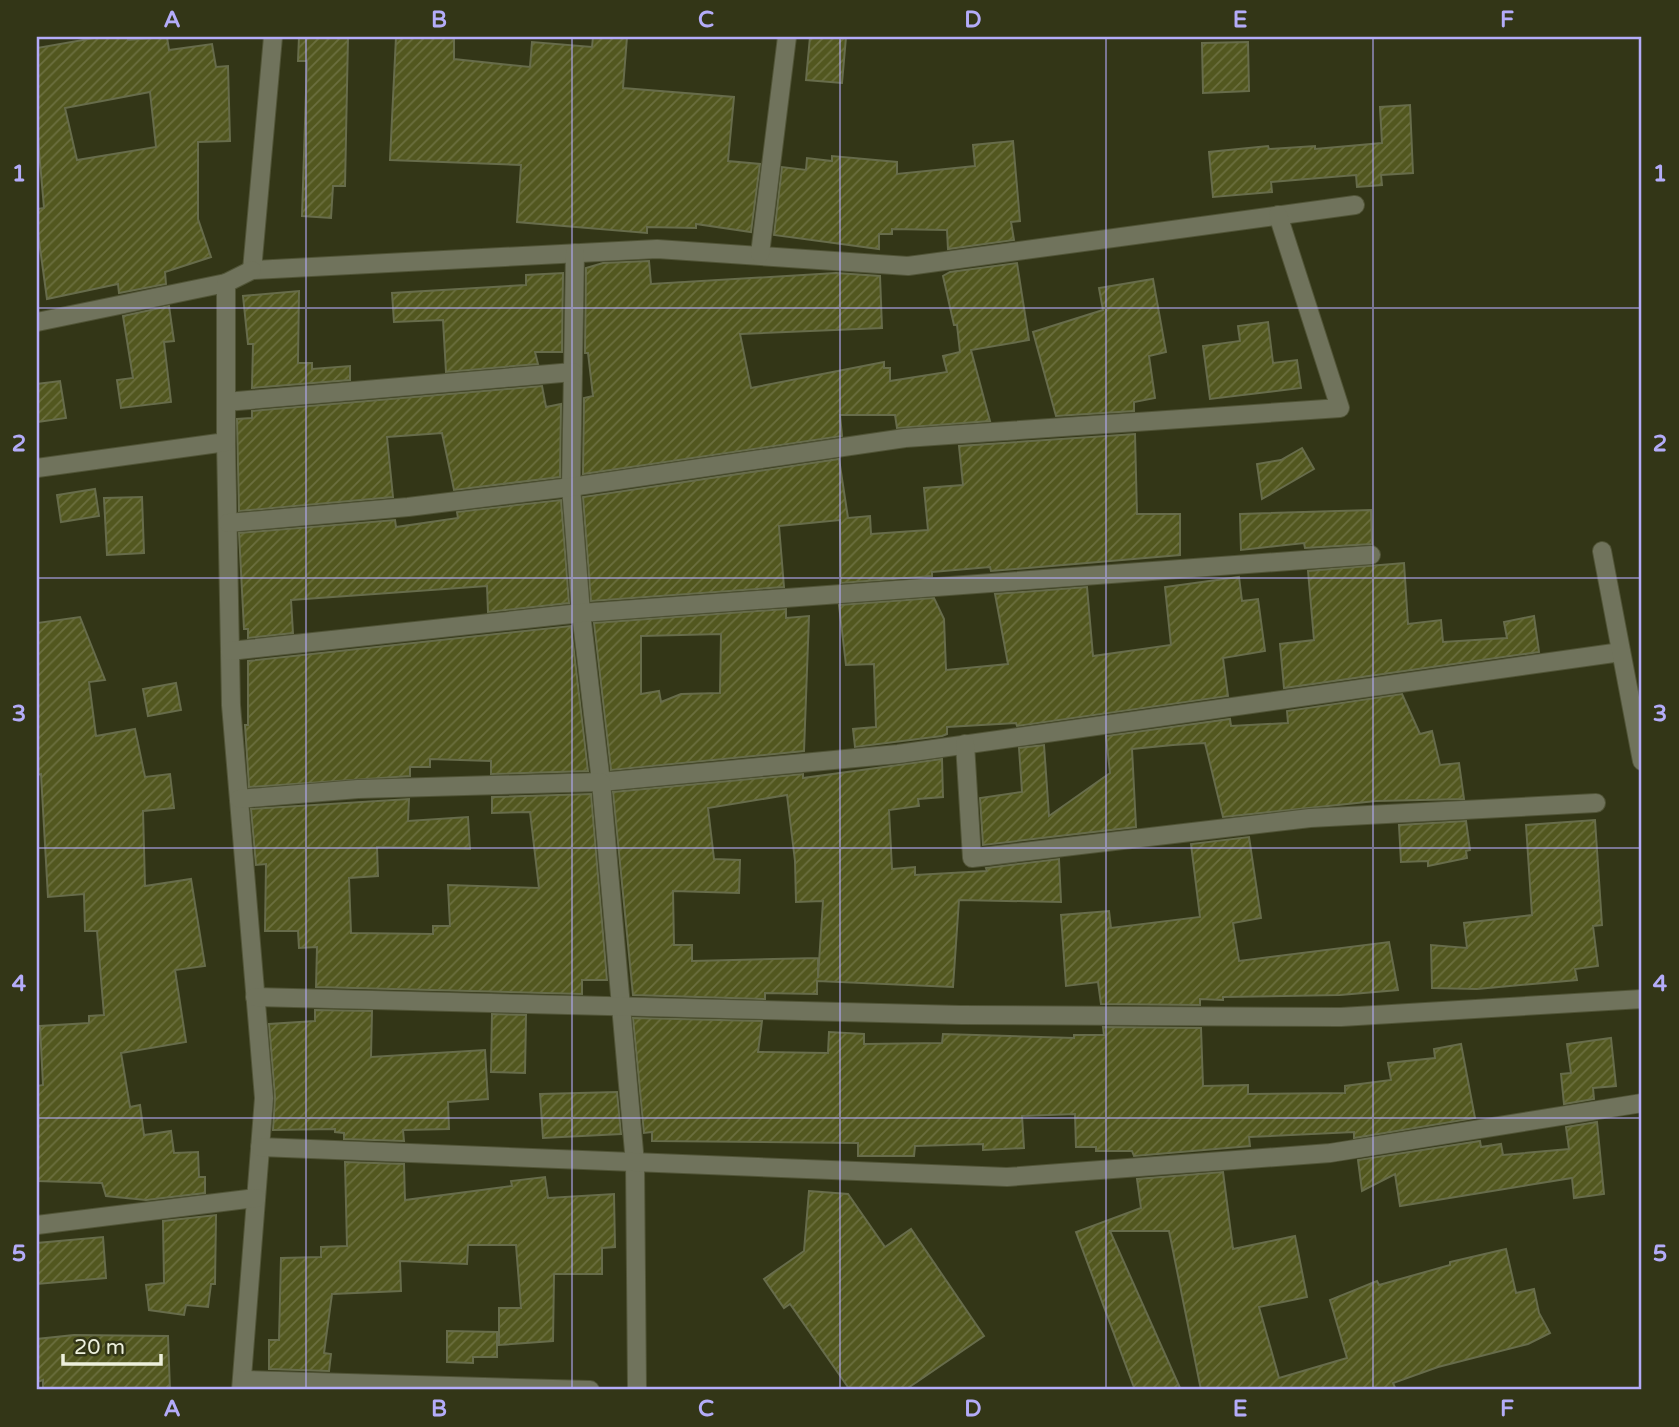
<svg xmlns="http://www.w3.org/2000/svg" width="1679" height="1427" font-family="'Varela Round',sans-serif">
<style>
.building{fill:url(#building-hatch);stroke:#676c4b;stroke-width:2;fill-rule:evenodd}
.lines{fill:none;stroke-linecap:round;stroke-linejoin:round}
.minor-casing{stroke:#515437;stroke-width:20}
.minor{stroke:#70735c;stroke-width:18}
.grid{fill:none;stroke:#b4acf9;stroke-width:2;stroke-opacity:0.55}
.neatline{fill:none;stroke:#b4acf9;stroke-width:2.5}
.grid-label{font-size:23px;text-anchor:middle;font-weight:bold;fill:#b4acf9}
</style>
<defs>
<pattern id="building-hatch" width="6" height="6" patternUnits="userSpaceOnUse" patternTransform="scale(1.75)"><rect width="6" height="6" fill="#52571f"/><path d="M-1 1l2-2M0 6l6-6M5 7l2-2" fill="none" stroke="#6b6f3f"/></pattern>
</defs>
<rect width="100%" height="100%" fill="#333617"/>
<!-- building -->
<g class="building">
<path d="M 100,37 L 128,37 L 128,40 L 167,37 L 169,50 L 212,44 L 216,67 L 228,66 L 230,141 L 198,142 L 198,219 L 211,257 L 165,272 L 166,284 L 119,293 L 118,284 L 47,299 L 37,226 L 37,209 L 44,208 L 37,128 L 37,48 ZM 150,92 L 156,147 L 77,160 L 65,108 Z"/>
<polygon points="299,37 348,37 345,186 333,186 331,218 302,216 307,61 298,61"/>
<polygon points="396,37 454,37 454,59 530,67 532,42 592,47 593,37 627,37 623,88 734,97 728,161 760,164 751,232 696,224 696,228 647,227 647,233 517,222 521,165 390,160"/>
<polygon points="810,37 846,37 842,83 806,80"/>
<polygon points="1248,42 1249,91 1203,93 1202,43"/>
<polygon points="1410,105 1413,173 1381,175 1382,185 1357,187 1356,175 1271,182 1272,192 1213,197 1209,152 1268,146 1269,149 1315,146 1315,149 1382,143 1380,107"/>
<polygon points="1013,141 1020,221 1011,222 1014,240 948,249 947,230 892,229 892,234 879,234 879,249 774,235 782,167 806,170 807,158 832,161 832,156 897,162 897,174 975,166 973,145"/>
<polygon points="649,261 651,284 836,273 880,276 882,328 740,334 751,388 884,362 884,368 890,368 890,381 947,372 943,356 960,352 957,325 954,325 943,276 950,272 1017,263 1029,340 971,350 990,421 897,428 895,415 840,415 842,436 583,474 584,398 593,396 588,353 585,353 586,268 603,263"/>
<polygon points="563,273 562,352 535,352 538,364 446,372 443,320 394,322 392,293 526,285 526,275"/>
<polygon points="1153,279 1166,352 1149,356 1155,398 1134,402 1134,411 1056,416 1033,332 1103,310 1099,288"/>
<polygon points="299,291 298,363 312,363 312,369 350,366 350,380 252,388 253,344 248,344 243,296"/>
<polygon points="169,306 174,341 164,342 171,402 121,408 117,380 133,378 123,316"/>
<polygon points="1268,322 1273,363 1297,360 1301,388 1210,399 1203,346 1240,341 1238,326"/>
<polygon points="60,381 66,418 37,422 37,384"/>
<polygon points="542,386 546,407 561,404 560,477 454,490 442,433 387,437 393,497 239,511 237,419 252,418 252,411"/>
<polygon points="1135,434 1137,514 1180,514 1180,555 991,571 990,567 932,572 932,576 841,583 840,520 779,526 784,587 591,601 583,497 839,459 848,518 870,516 871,534 928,530 924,488 963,485 959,446"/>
<polygon points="1302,448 1314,469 1262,499 1257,464 1281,460"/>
<polygon points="95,489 99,516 61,522 57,495"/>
<polygon points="142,497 144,553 107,555 104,498"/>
<polygon points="561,500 569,603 488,612 487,586 291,600 293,633 248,638 248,629 244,629 239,533 395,520 396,527 458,518 457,512"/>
<polygon points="1371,510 1372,544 1305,548 1304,543 1241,550 1240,514"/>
<polygon points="1404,563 1408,624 1441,620 1443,642 1507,638 1504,622 1534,616 1539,652 1284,688 1280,644 1314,640 1308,571"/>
<polygon points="1239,577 1242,601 1258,599 1265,651 1223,658 1228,696 1017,726 1016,723 947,727 947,734 942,736 855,747 853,729 876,727 874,664 846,665 839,605 934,598 944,619 946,670 1008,664 995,594 1087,587 1093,656 1171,645 1165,587"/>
<path d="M 786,609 L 786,618 L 809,616 L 804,751 L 611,770 L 594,623 ZM 721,634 L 720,693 L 681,694 L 661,702 L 659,691 L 641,694 L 641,636 Z"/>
<polygon points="80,617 105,680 89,682 96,736 135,729 145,777 170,774 174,808 143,811 145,886 191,879 205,966 175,970 186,1042 121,1053 130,1107 140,1105 144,1135 171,1131 174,1153 198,1152 199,1177 205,1177 205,1193 146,1200 106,1196 102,1183 37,1181 37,1086 43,1085 40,1026 89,1023 89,1016 104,1015 97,931 85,931 84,894 48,897 41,774 37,775 37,623"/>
<polygon points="571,626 588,771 491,774 491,761 430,759 430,767 410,767 410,776 249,787 245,725 248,725 248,661"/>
<polygon points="176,683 181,710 148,716 143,689"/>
<polygon points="1402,694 1420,734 1432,731 1440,765 1459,763 1464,799 1376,801 1223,817 1205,743 1173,745 1132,749 1136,827 983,845 980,798 1022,792 1019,748 1044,745 1049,816 1110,773 1106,736 1230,719 1231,726 1288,723 1287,711"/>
<path d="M 942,759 L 943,797 L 918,799 L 919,806 L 889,810 L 892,869 L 915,867 L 915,875 L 987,871 L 986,868 L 1059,859 L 1061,902 L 959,900 L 953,987 L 817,981 L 817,994 L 765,993 L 765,999 L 633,995 L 613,792 L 803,774 L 803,778 ZM 787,795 L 795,861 L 796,902 L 823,901 L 818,978 L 818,958 L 692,961 L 692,945 L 674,945 L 673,891 L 739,893 L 740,860 L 714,859 L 708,808 Z"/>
<polygon points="591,794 607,980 582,980 582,994 316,987 317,947 299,948 298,931 265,931 266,864 256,865 251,809 409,799 408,821 468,817 470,849 377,847 378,876 349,878 351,933 433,934 433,926 450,926 448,885 539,888 530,812 492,813 492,797"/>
<polygon points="1595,820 1602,925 1593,926 1598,966 1575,969 1577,980 1477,989 1432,988 1431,945 1467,948 1464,923 1532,915 1526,825"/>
<polygon points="1466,821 1470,850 1466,851 1467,858 1428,866 1428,861 1401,862 1399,825"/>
<polygon points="1249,837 1261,918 1233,923 1239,961 1389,942 1398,990 1340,995 1223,997 1223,1000 1200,999 1200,1005 1101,1004 1098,982 1066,986 1061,915 1109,911 1111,928 1200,917 1191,844"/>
<polygon points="315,1010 372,1011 371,1057 485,1050 488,1099 448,1102 449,1129 403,1130 404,1141 344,1139 344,1133 335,1132 335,1129 273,1130 275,1097 269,1024 315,1021"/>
<polygon points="492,1014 526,1015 525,1073 491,1072"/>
<polygon points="633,1018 762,1021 758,1052 828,1053 829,1032 864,1034 864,1044 942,1043 943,1034 1074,1038 1074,1035 1104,1035 1103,1027 1201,1028 1203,1086 1248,1085 1248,1094 1345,1093 1345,1086 1391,1080 1388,1063 1435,1058 1434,1049 1461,1044 1475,1118 1354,1138 1354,1132 1249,1137 1250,1146 1134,1156 1132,1151 1096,1151 1096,1147 1076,1147 1075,1114 1022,1116 1024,1148 983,1150 983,1144 915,1146 914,1156 858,1156 858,1143 652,1141 652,1132 644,1133"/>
<polygon points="1611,1038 1616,1086 1593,1088 1594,1099 1564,1104 1561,1074 1571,1073 1567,1044"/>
<polygon points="617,1092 621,1134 543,1138 540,1094"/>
<polygon points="1597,1122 1604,1194 1574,1198 1572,1178 1400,1206 1395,1174 1362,1191 1358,1160 1480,1141 1481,1147 1501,1144 1503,1155 1569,1149 1566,1127"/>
<polygon points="345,1162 404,1164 405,1200 512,1186 511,1181 545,1177 548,1198 614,1194 615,1247 602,1248 602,1274 554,1274 553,1341 499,1345 499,1308 521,1308 516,1245 468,1245 467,1264 400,1261 401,1291 332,1294 324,1353 331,1354 329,1371 269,1369 269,1340 279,1340 281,1258 321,1257 321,1247 347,1246"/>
<polygon points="1223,1172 1233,1249 1295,1236 1307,1297 1259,1307 1279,1378 1347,1358 1330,1300 1377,1281 1379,1285 1450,1265 1450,1262 1506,1249 1516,1293 1534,1289 1539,1313 1550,1333 1528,1344 1438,1367 1393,1383 1396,1390 1201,1390 1169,1231 1110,1231 1181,1390 1135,1390 1076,1232 1141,1208 1137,1179"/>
<polygon points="809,1191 848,1194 885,1247 911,1229 984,1336 905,1390 850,1390 790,1304 784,1308 764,1279 804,1251"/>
<polygon points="216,1215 215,1284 211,1284 208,1307 186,1305 184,1315 149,1310 146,1285 164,1283 163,1221"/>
<polygon points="103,1237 106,1278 37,1284 37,1243"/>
<polygon points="447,1331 497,1332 497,1357 473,1357 473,1363 447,1362"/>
<polygon points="74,1335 168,1336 170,1390 43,1390 43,1380 37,1382 37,1339"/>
</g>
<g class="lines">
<defs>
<g id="minor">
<polyline points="273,37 252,270 657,249 908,266 1355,205"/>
<polyline points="575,253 571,487 581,613 601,782 898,754 1621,652"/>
<polyline points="760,254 787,37"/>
<polyline points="37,322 226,283"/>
<polyline points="226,402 573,372"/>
<polyline points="226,442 231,705 264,1098 241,1390"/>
<polyline points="37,468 226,442 226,283 252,270"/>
<polyline points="228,523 408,507 571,487 905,438 1340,408 1278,215"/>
<polyline points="1602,551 1642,761"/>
<polyline points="230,651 581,613 1371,555"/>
<polyline points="965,744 972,858 1310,818 1596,803"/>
<polyline points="239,799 358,789 601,782 635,1163 637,1390"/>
<polyline points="255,997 961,1015 1341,1017 1642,999"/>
<polyline points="260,1147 1007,1177 1330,1153 1642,1103"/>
<polyline points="37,1225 256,1198"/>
<polyline points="243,1380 590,1390"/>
</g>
</defs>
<!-- minor casing -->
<use href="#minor" class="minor-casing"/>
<!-- minor -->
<use href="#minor" class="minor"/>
</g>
<!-- grid -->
<path class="grid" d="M 306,37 L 306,1390M 572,37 L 572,1390M 840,37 L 840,1390M 1106,37 L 1106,1390M 1373,37 L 1373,1390M 37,308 L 1642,308M 37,578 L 1642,578M 37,848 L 1642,848M 37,1118 L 1642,1118"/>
<!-- border -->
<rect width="1679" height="1427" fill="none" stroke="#333617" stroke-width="77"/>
<!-- scale -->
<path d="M63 1354v10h98v-10" fill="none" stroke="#edf0dd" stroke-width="3.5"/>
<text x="74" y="1354" font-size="21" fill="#edf0dd" stroke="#333617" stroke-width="5" paint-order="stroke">20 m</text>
<rect x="38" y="38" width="1602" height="1350" class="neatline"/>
<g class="grid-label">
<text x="172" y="27">A</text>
<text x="439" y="27">B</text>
<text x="706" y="27">C</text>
<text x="973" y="27">D</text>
<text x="1240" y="27">E</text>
<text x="1507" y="27">F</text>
<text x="19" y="181">1</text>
<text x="1660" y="181">1</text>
<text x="19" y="451">2</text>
<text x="1660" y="451">2</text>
<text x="19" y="721">3</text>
<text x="1660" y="721">3</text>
<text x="19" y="991">4</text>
<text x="1660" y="991">4</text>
<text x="19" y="1261">5</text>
<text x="1660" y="1261">5</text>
<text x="172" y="1416">A</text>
<text x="439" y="1416">B</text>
<text x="706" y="1416">C</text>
<text x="973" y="1416">D</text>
<text x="1240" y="1416">E</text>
<text x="1507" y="1416">F</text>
</g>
</svg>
